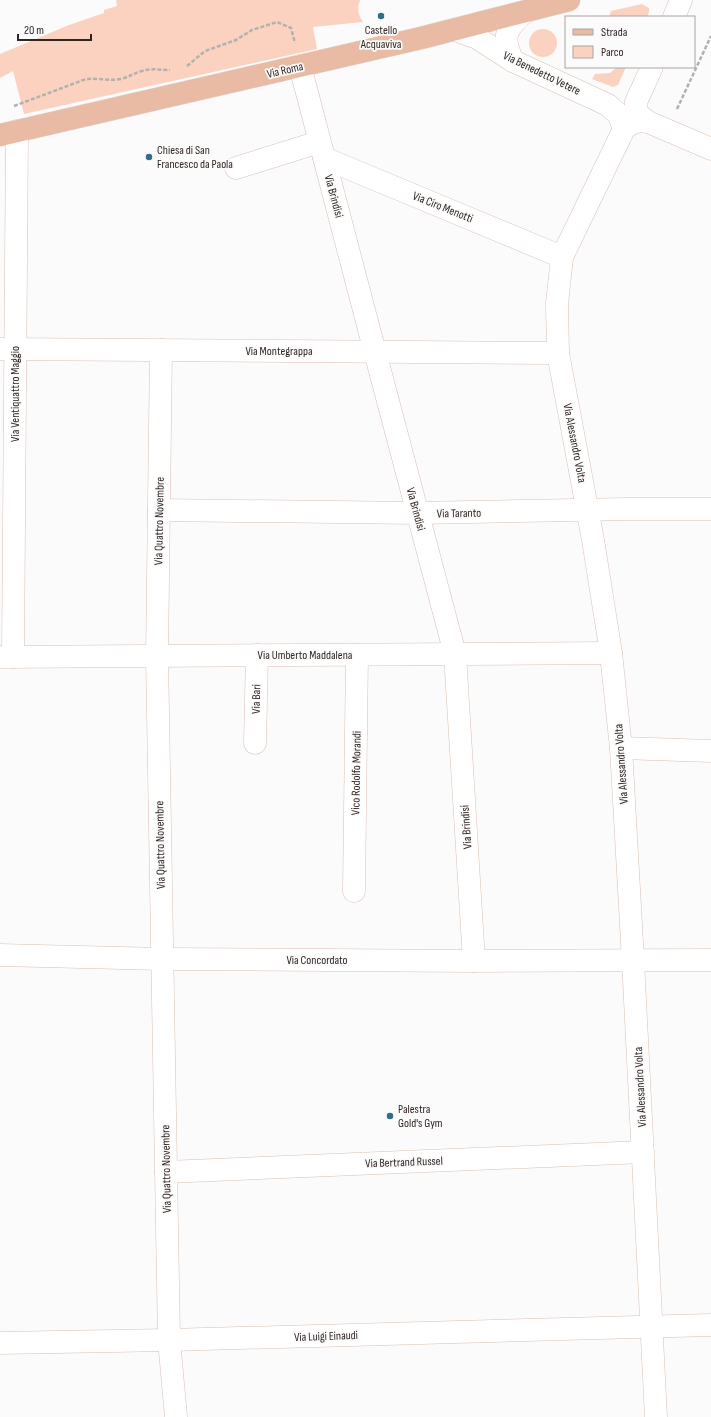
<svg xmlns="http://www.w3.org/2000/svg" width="711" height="1417" font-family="'Sofia Sans Condensed',sans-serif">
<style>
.green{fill:#fbd2bf}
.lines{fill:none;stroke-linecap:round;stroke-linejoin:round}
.minor-casing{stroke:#dabfb2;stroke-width:23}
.major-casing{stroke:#dad8d7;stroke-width:23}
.path{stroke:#b4b0ae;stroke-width:2.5;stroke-dasharray:4 2;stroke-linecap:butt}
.minor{stroke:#fff;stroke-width:22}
.major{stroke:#eabba4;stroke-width:22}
.poi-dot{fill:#316d84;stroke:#fbfbfb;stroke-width:1.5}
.labels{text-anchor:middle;stroke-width:3.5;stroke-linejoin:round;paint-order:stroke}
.poi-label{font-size:12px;fill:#302521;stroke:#fbfbfb;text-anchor:start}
.street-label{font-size:12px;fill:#302521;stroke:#fbfbfb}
</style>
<rect width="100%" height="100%" fill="#fbfbfb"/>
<!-- green -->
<g class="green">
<path d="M 116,0 L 360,0 C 357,8 358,15 363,22 L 313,27 L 317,49 L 24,114 L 13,71 L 0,78 L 0,54 L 69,25 L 104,13 L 104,10 L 117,6 Z"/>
<polygon points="642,4 649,8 649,12 647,17 609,17 611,11"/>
<circle cx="543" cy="43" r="14"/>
<polygon points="617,67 626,67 618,85 613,87 592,79 595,74 610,73"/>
</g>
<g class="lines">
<defs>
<g id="minor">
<polyline points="674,17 681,0"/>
<polyline points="455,30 477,38 513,61 608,105 619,115 624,129"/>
<path d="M 513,61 C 501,37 506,28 525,12"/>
<polyline points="300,66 375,352 455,654 474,961"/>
<polyline points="652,67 636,102 636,110 638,114 648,122 711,149"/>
<path d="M 648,122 C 638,120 632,122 624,129 L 562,257 L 557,304 L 558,353 L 593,540 L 611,653 L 621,748 L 633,960 L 656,1417"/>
<polyline points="324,158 562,257"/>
<polyline points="236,168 319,142"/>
<polyline points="0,349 558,353"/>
<polyline points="161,350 157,656 169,1340 176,1417"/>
<polyline points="159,510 417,513 626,509 711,509"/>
<polyline points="0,657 611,653"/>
<polyline points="13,657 17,131"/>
<polyline points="255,743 257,655"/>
<polyline points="621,748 711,751"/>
<polyline points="354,891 357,655"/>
<polyline points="0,955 162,959 474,961 711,960"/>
<polyline points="166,1172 643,1152"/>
<polyline points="0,1343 169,1340 711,1325"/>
</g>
<polyline id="major" points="0,135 421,38 569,0"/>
</defs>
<!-- minor casing -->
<use href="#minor" class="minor-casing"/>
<!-- major casing -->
<use href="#major" class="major-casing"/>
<!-- path -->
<g class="path">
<polyline points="187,66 205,51 236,40 252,30 277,22 291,28 295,43"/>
<path d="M 14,106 L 86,79 C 98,78 109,81 121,79 C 129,77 134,73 142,71 C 151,68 160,70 170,70"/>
<polyline points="677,109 711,36"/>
</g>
<!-- minor -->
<use href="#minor" class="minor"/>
<!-- major -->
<use href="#major" class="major"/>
</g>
<!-- markers -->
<g class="poi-dot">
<circle cx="381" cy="16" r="4"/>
<circle cx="149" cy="157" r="4"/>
<circle cx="390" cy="1116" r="4"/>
</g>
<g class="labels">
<!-- poi labels -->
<g class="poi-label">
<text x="381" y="34" text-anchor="middle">Castello<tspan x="381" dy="14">Acquaviva</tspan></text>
<text x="157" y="154">Chiesa di San<tspan x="157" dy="14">Francesco da Paola</tspan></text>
<text x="398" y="1113">Palestra<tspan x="398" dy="14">Gold's Gym</tspan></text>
</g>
<!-- street labels -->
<g class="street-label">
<text transform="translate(285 70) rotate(-13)" y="4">Via Roma</text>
<text transform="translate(542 73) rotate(26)" y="4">Via Benedetto Vetere</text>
<text transform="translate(334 196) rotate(75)" y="4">Via Brindisi</text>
<text transform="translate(443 207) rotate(22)" y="4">Via Ciro Menotti</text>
<text x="279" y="355">Via Montegrappa</text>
<text transform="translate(15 394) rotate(-90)" y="4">Via Ventiquattro Maggio</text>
<text transform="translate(575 443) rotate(79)" y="4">Via Alessandro Volta</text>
<text transform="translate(416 509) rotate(75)" y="4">Via Brindisi</text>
<text transform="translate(459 513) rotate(-1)" y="4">Via Taranto</text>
<text transform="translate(159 521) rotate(-89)" y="4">Via Quattro Novembre</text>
<text x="305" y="659">Via Umberto Maddalena</text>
<text transform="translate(256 699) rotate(-89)" y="4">Via Bari</text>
<text transform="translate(621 764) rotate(-94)" y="4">Via Alessandro Volta</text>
<text transform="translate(356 773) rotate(-89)" y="4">Vico Rodolfo Morandi</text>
<text transform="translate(466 827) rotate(-94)" y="4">Via Brindisi</text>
<text transform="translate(160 845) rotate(-91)" y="4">Via Quattro Novembre</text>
<text x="317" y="964">Via Concordato</text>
<text transform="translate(640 1087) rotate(-93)" y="4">Via Alessandro Volta</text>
<text transform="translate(404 1162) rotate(-2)" y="4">Via Bertrand Russel</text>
<text transform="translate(166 1169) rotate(-91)" y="4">Via Quattro Novembre</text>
<text transform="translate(326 1336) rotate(-2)" y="4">Via Luigi Einaudi</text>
</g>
</g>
<!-- legend -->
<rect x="565" y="16" width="130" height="52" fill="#fbfbfb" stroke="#aaa5a4"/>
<rect x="573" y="29" width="20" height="6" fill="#eabba4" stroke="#aaa5a4"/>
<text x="601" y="36" font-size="12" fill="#302521">Strada</text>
<rect x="573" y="46" width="20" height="12" fill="#fbd2bf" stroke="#aaa5a4"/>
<text x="601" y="56" font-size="12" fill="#302521">Parco</text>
<!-- scale -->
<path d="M18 34v6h73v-6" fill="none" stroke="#302521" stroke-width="2"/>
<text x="24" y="34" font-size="12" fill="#302521" stroke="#fbfbfb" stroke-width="3" paint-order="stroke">20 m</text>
</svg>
